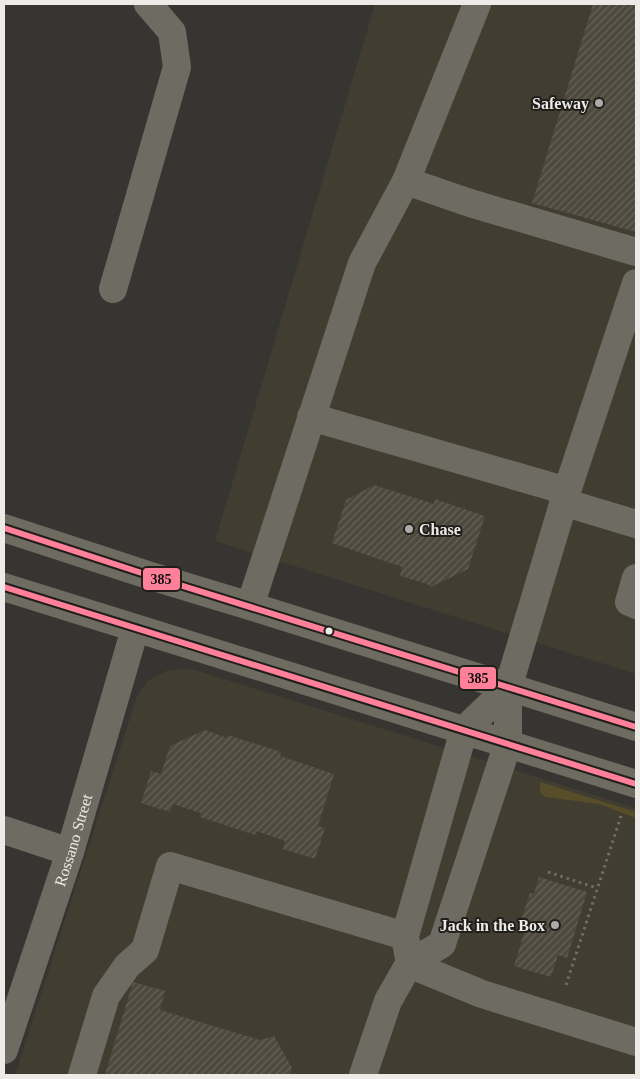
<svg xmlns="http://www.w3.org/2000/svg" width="640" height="1079" font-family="Georgia,serif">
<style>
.built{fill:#413d31}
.grass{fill:#584d29}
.building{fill:url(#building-hatch)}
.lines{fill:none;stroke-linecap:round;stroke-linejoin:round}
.path{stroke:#706d67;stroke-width:3;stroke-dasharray:2.5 4;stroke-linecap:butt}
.minor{stroke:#6e6b62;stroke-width:28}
.major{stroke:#6e6b61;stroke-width:28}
.bus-1-casing{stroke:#1f1e1b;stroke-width:10}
.bus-1{stroke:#ff8098;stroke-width:6}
.poi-dot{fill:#adaba7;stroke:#1f1e1b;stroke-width:2}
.bus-dot{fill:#ecebe7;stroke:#1f1e1b;stroke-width:2}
.labels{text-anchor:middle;stroke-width:4;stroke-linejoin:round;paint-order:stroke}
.poi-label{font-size:16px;font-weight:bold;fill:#ecebe7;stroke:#1f1e1b;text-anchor:end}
.street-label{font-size:16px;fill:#ecebe7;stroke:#1f1e1b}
.line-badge{stroke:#1f1e1b;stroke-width:2}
.pale-badge-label{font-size:14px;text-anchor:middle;font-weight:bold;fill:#111}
</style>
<defs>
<pattern id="building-hatch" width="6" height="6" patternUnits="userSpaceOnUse" patternTransform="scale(1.25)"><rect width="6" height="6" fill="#4d493c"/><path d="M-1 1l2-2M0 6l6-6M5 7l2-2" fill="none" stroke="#676358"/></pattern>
</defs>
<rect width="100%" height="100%" fill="#373531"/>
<!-- built -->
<g class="built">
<polygon points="375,4 636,4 636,674 215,541"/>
<polygon points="192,669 636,808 636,1075 15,1075 137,696 149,680 168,670"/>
</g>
<!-- grass -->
<polygon class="grass" points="540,782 636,812 636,818 599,804 545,797 540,792"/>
<!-- building -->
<g class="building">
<polygon points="593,4 636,4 636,232 532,203"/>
<polygon points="374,485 434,504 435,499 485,516 468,569 431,587 427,584 400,576 402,567 332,543 346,500"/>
<polygon points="205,730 227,738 228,735 281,752 280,756 334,774 318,826 325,828 315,859 283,849 285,841 256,831 255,835 200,817 201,813 173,804 170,812 141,803 151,771 161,774 170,746"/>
<polygon points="539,877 587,892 567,958 558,955 551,977 514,966 528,919 522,917 530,893 534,894"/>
<polygon points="133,982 165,991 160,1010 260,1040 274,1036 292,1068 290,1075 105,1075"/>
</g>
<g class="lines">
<!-- path -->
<g class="path">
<polyline points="548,872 597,888"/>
<polyline points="566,985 621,816"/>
</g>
<!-- minor -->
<g class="minor">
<polyline points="406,181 470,203 636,252"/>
<polyline points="113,289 177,67 172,32 148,4"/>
<polyline points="311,417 567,491"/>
<polyline points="563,502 636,524"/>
<polyline points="636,578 629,602 636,605"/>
<polyline points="250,606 362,263 406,181 477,4"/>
<polyline points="4,830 70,852"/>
<polyline points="408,954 405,936 464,730 508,688"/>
<polyline points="409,964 482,994 636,1042"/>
<path id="s1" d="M 4,1050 L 70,852 L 135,629"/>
<polyline points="82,1075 106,996 127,966 145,950 170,866 405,936"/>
<polyline points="363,1075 388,1001 409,964 442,944 508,743 508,688 567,491 636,283"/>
</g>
<!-- major -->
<g class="major">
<polyline points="4,528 154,577 250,606 636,727"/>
<polyline points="4,587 636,784"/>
</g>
<defs>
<g id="bus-1">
<polyline points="4,528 154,577 636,727"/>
<polyline points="4,587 636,784"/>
</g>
</defs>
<!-- bus-1 casing -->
<use href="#bus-1" class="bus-1-casing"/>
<!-- bus-1 -->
<use href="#bus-1" class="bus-1"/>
</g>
<!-- markers -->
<g class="poi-dot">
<circle cx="599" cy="103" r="5"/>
<circle cx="409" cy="529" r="5"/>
<circle cx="555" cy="925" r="5"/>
</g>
<circle class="bus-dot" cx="329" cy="631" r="4.5"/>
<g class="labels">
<!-- poi labels -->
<g class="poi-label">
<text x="589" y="109">Safeway</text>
<text x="419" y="535" text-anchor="start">Chase</text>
<text x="545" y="931">Jack in the Box</text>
</g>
<!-- street labels -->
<g class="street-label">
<text dy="6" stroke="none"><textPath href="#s1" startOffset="221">Rossano Street</textPath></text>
</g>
</g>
<g class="line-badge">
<rect x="142" y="567" width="39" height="24" rx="5" fill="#ff8098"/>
<rect x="459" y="666" width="38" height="24" rx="5" fill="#ff8098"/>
</g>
<g class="pale-badge-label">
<text x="161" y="584">385</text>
<text x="478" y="683">385</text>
</g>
<!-- border -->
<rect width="640" height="1079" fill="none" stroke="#ecebe7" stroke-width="10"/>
</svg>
